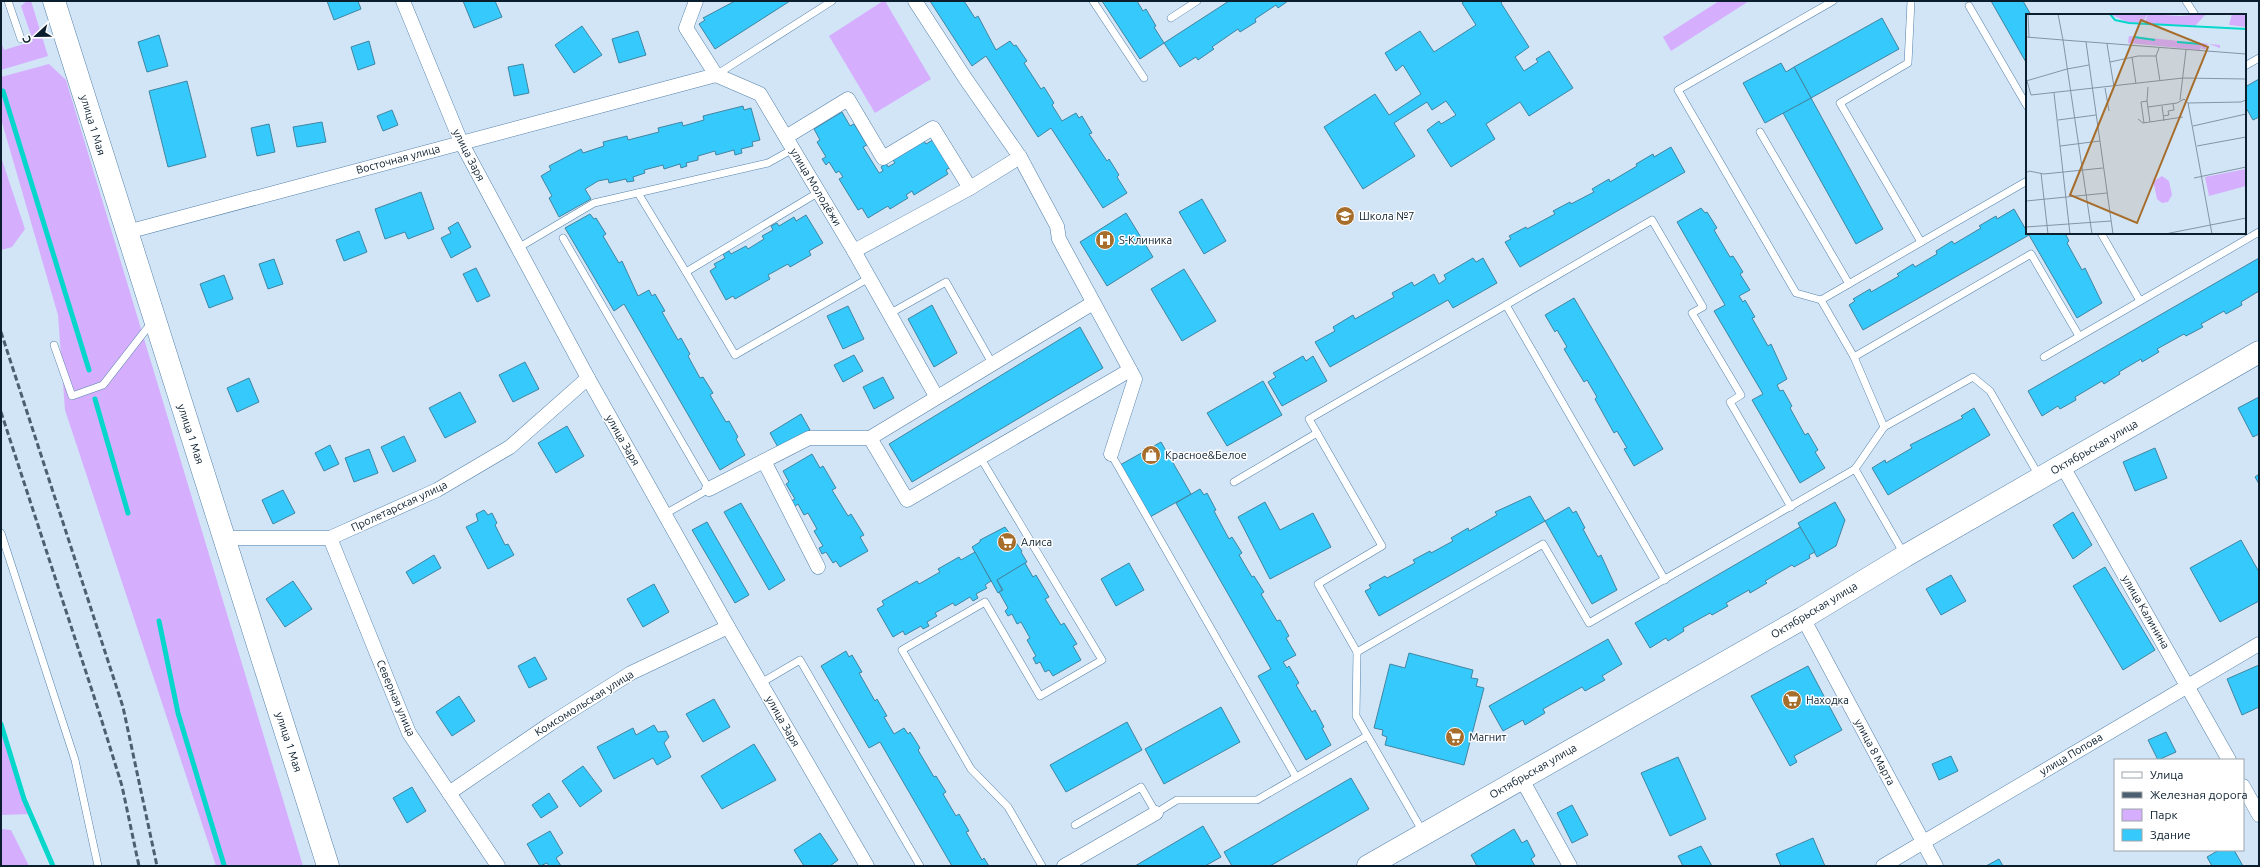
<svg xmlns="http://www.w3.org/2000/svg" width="2260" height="867" font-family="Ubuntu,sans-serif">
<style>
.green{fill:#d5aefe}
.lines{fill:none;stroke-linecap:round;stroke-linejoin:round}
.stream{stroke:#06d7ca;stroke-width:5}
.building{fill:#36c9fc;stroke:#4185a0}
.lane-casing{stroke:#5380a9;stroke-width:8}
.street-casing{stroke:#5380a9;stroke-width:15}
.primary-casing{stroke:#5380a9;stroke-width:23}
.lane{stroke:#fff;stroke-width:7}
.street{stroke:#fff;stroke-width:14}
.primary{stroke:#fff;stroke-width:22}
.rail{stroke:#4c5f70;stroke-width:3;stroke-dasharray:6 3;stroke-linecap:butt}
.labels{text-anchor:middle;stroke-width:3;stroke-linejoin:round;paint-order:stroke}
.street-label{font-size:11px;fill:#0b1e2e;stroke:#fff}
.poi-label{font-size:11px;fill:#0b1e2e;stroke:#fff;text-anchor:start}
.inset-river{fill:none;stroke:#06d7ca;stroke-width:2}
.inset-road{fill:none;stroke:#8295a7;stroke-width:1}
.view{fill:#a66d2b;fill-opacity:0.15;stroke:#a66d2b;stroke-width:2}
.inset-edge{fill:none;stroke:#0b1e2e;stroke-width:2}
</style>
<rect width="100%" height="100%" fill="#d2e5f7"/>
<!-- green -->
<g class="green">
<polygon points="27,1 31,1 48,56 1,70 1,42 4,50 33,41 21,6"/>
<polygon points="883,1 885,1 931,79 875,113 829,36"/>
<polygon points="1719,1 1749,1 1671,51 1663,37"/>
<polygon points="49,64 66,80 303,866 216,866 65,410 58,315 1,119 1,77"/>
<polygon points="1,157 25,229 12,247 1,250"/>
<polygon points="1,732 30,814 1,815"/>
<polygon points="1,829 11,830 29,866 1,866"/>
</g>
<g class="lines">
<!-- stream -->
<g class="stream">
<polyline points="3,91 89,370"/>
<polyline points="95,399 128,513"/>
<polyline points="159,621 178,713 224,865"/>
<polyline points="1,724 24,799 53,866"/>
</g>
</g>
<!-- building -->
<g class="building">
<polygon points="327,1 358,1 361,9 334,20"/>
<polygon points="463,1 495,1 502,17 474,28"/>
<polygon points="735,1 790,1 715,49 699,24 705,20 703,18"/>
<polygon points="930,1 964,1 975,18 978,16 996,50 1010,41 1014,46 1016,45 1027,61 1024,63 1041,89 1044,87 1054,103 1052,105 1062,121 1076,113 1079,118 1082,116 1092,133 1089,134 1107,161 1109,159 1119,175 1117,177 1127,193 1103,208 1051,128 1038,137 986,56 972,66"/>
<polygon points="1102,1 1137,1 1143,11 1146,9 1156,26 1154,27 1164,43 1140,59"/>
<polygon points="1229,1 1288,1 1278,8 1276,5 1255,19 1256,22 1240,32 1238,29 1212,47 1214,49 1198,60 1196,57 1180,67 1164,43"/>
<polygon points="1465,1 1503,1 1501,3 1529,47 1515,57 1524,71 1538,62 1536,59 1549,51 1573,88 1529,116 1520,102 1486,124 1495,139 1451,167 1427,130 1439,121 1441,124 1456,115 1446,101 1432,110 1427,102 1394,123 1415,156 1363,189 1324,127 1375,94 1389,115 1421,94 1403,65 1396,71 1385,53 1420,31 1434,52 1476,25 1462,3"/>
<polygon points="1991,1 2023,1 2031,15 2027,15 2027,64"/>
<polygon points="1882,18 1899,49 1811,98 1883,229 1856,244 1783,113 1811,98 1794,67"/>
<polygon points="582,26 602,55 574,73 555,45"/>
<polygon points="638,31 646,55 619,63 612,39"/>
<polygon points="159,35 168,66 147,72 138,42"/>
<polygon points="369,41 375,64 358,70 351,47"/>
<polygon points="1781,63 1786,72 1794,67 1811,98 1765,123 1743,83"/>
<polygon points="523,64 529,93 514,96 508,67"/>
<polygon points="2259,79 2259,117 2253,120 2245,106 2245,87"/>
<polygon points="187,81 206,157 168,167 149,91"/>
<polygon points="743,106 744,110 751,108 760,140 752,142 753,146 741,149 742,153 735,155 734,150 716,155 715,151 698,156 698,160 686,163 687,166 681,168 680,164 664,169 663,165 644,170 645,173 633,177 634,181 627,182 626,179 609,183 608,179 598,181 585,189 591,199 559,217 549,198 552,196 541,176 551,170 549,166 581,149 583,153 604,146 603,142 627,136 628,140 659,132 658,128 682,122 683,126 704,120 703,116"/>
<polygon points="392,110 398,125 383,131 377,116"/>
<polygon points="842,112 850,126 854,124 867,145 863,147 879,173 883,171 881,167 886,163 888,167 895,163 893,160 924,141 926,144 936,138 953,166 946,170 948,174 914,195 912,191 906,195 908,198 890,209 888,206 868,218 862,208 858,210 839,179 843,177 839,171 836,173 829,162 826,165 822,159 826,157 817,142 820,140 814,129"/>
<polygon points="322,122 326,142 297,147 293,127"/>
<polygon points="269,124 275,152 257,156 251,128"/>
<polygon points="1671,147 1685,172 1520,267 1505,242 1511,239 1509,236 1526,227 1527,229 1555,214 1553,211 1570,202 1571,204 1594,192 1592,189 1609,179 1610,182 1637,166 1636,164 1653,154 1654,157"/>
<polygon points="421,192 434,229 408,239 405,232 385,239 375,209"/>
<polygon points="1202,199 1226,241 1204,254 1179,212"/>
<polygon points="1701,208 1705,213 1707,212 1717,228 1714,230 1730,257 1733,256 1743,272 1740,274 1750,290 1739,296 1743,302 1745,300 1755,317 1752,318 1768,346 1771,344 1787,379 1777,385 1780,391 1783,390 1792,406 1790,408 1805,435 1808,433 1818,450 1815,452 1825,468 1800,483 1752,400 1763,394 1714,311 1725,305 1677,222"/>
<polygon points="2014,209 2029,235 2032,233 2065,233 2069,241 2067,243 2082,270 2085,268 2102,303 2077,318 2029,235 1863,330 1849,305 1855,301 1853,299 1870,289 1871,292 1899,276 1897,274 1913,264 1915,267 1937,254 1936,251 1952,241 1954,244 1981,228 1979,226 1996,216 1997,219"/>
<polygon points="1126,213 1153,257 1107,286 1080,242"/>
<polygon points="590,214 594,219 596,218 606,234 603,236 619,263 622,261 638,296 649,290 652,296 655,294 665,311 662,312 678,340 681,338 690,354 688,356 700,378 703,377 713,393 710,395 726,422 729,421 738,437 736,439 745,455 720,470 624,304 614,311 565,228"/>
<polygon points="806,215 823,243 809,251 811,255 790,267 788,264 768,275 770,279 735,299 733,296 726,300 710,271 716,267 714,264 725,258 723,254 729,251 731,254 746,246 748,249 764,239 762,236 773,230 771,226 777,223 779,226 794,217 796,221"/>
<polygon points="458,222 471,247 451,258 441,238 451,233 448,228"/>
<polygon points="359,231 367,252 344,261 336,240"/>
<polygon points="1473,258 1476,262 1483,258 1497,283 1453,308 1448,300 1330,367 1315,342 1335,331 1333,327 1353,315 1355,319 1394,297 1392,293 1412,282 1414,286 1434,274 1439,284 1446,279 1444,275"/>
<polygon points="2259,258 2259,291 2241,302 2242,305 2226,314 2224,311 2201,324 2203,327 2186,336 2184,334 2157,349 2159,352 2142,362 2141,359 2119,372 2120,374 2104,384 2102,381 2075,397 2076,400 2060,409 2058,406 2042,416 2028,391"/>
<polygon points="274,259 283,284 268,289 259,264"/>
<polygon points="476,268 490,296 477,302 463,274"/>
<polygon points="1184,269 1216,321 1182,341 1151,289"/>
<polygon points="224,275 233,299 209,308 200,284"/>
<polygon points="1574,298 1663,449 1634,466 1624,449 1627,448 1617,431 1614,433 1595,399 1597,397 1587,380 1584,382 1564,349 1567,347 1557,330 1555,332 1545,315"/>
<polygon points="932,305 957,353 934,367 908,319"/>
<polygon points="848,306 864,339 843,349 827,316"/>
<polygon points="1080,327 1103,368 912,482 889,444"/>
<polygon points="854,355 863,371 843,382 834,365"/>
<polygon points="1303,356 1306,361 1313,356 1327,381 1282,406 1268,382 1276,377 1273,373"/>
<polygon points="525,362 539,389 513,402 499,375"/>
<polygon points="883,377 894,398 874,409 863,387"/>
<polygon points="249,378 259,402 237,412 227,388"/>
<polygon points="1263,381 1282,415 1227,446 1207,413"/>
<polygon points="460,392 476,422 445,438 429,408"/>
<polygon points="2259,397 2259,434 2253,437 2238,408"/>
<polygon points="1974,408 1990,435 1888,495 1872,468 1885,460 1886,463 1912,448 1910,445 1963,418 1961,416"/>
<polygon points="801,414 810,430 779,449 770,433"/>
<polygon points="567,426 584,456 556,473 538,443"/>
<polygon points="404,436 416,461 393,472 381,447"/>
<polygon points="1161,442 1191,494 1150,517 1120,465"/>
<polygon points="330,445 339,464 324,471 315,453"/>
<polygon points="2155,448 2167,478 2135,491 2123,462"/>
<polygon points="369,449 378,473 354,482 345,458"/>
<polygon points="812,454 820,468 823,466 836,488 832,490 848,516 851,514 864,535 860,537 868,551 840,567 836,561 833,563 826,552 822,554 819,548 823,546 814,531 817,529 808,513 804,515 798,504 794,507 791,501 795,499 786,484 789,482 783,471"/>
<polygon points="2259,474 2259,484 2255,477"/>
<polygon points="1200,489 1204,495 1207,493 1216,510 1214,511 1229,539 1232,537 1242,553 1239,555 1252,577 1254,576 1264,592 1261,594 1277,621 1280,620 1289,636 1286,638 1296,655 1283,662 1287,668 1289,666 1299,683 1296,685 1312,712 1315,710 1324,727 1322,728 1331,745 1306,760 1258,676 1271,669 1176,503"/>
<polygon points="283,490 295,513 273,524 262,500"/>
<polygon points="1530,496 1545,521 1379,616 1365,591 1371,588 1369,585 1385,576 1387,578 1415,563 1413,560 1430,551 1431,553 1453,541 1451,538 1468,528 1469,531 1497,515 1495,512"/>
<polygon points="1265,502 1280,530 1313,513 1331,547 1270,579 1238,517"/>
<polygon points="1835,502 1845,520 1836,546 1817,557 1798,523"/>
<polygon points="741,503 785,580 769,590 724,512"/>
<polygon points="1569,507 1573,513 1576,511 1585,528 1583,529 1598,557 1601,555 1617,590 1592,604 1545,521"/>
<polygon points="484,510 488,515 492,513 497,523 495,525 505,545 508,544 514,555 488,569 466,527 478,521 476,514"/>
<polygon points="2073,512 2092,545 2073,559 2053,525"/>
<polygon points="707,522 749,595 735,603 692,530"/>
<polygon points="1005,527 1022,551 1021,552 1027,562 997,580 1002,590 998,593 972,547 980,542 980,540"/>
<polygon points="1800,527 1815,552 1809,555 1810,558 1794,567 1792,565 1765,581 1767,583 1750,593 1749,590 1726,603 1728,606 1712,615 1710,613 1683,628 1684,631 1668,641 1666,638 1650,648 1635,623"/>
<polygon points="2241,540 2259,572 2259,601 2220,622 2190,568"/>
<polygon points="975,552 991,581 985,585 987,588 976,594 978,598 973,601 970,597 955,606 953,603 935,613 937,616 927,622 929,626 923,629 921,626 905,635 903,631 893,637 877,609 884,605 882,601 917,581 919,584 940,572 938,569 959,557 961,560"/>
<polygon points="434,555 441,568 413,584 406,572"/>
<polygon points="1025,563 1033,577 1036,575 1049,597 1045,599 1061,625 1064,623 1077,644 1073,646 1081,660 1053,676 1049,670 1045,672 1040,662 1036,664 1033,658 1036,656 1027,640 1030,638 1021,622 1017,624 1012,614 1008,616 1005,611 1008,608 999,592 1003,590 997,580"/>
<polygon points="1129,563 1144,590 1116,606 1101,579"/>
<polygon points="2105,567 2155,650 2123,670 2073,586"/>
<polygon points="1951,575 1966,601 1941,615 1926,589"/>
<polygon points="293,581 312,609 285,627 266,599"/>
<polygon points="654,584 669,612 643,627 627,599"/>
<polygon points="1608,639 1622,664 1602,676 1605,680 1585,691 1582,687 1543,709 1545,713 1525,725 1523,720 1503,731 1489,706"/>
<polygon points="846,651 849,657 852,655 862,672 859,673 875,701 877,699 887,716 884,717 894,734 904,728 908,734 910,732 920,748 918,750 934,777 936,776 946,792 943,794 956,816 959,814 969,831 966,832 982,860 984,858 989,866 952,866 880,742 869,748 821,666"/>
<polygon points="1409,653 1473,670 1471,678 1478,679 1476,686 1484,688 1464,765 1385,745 1387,737 1382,735 1383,730 1374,728 1390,664 1405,668"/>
<polygon points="535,657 547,679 529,688 518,666"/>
<polygon points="2259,665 2259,707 2242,715 2227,679"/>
<polygon points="1808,666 1842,730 1794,756 1797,762 1790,766 1751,696"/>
<polygon points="459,696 475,721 452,736 436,712"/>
<polygon points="714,699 730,727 703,742 686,714"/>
<polygon points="1221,707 1240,742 1164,784 1145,749"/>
<polygon points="1127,722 1142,750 1066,792 1050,765"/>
<polygon points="654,725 658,732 666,731 669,737 664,743 671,757 657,765 653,758 614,779 597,747 633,728 636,735"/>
<polygon points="2166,732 2176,752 2158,760 2148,740"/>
<polygon points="754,744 776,780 722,809 701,776"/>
<polygon points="1951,756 1958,771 1939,780 1932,764"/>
<polygon points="1678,757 1706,819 1670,836 1641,773"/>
<polygon points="583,766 602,791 580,807 562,781"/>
<polygon points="1351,778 1369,809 1270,866 1232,866 1224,852"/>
<polygon points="412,787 426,811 407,823 393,798"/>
<polygon points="549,793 558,807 541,818 532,805"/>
<polygon points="1572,805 1588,835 1572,843 1557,813"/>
<polygon points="1203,826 1221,857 1205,866 1135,866"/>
<polygon points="1514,829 1522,843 1527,840 1535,856 1531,859 1535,866 1477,866 1471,855"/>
<polygon points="550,831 563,853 556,858 561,866 549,866 547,863 540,866 527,844"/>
<polygon points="820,833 838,860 830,866 804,866 794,850"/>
<polygon points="1813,838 1825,866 1781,866 1776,854"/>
<polygon points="1701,846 1712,866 1683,866 1678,856"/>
<polygon points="2219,850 2234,850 2243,866 2212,866 2207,857"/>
<polygon points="1999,859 2003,866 1986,866"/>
</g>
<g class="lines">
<defs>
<g id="lane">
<polyline points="8,1 21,39"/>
<polyline points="1093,1 1144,78"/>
<polyline points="1911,1 1908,63 1840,103 1921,242"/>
<polyline points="2186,1 2195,15"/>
<polyline points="1969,6 2027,106"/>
<polyline points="1171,18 1197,1"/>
<polyline points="2245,66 2259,58"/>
<polyline points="716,75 832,1"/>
<polyline points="1760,132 1849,284"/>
<polyline points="819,192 686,272 735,355 869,278"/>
<polyline points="638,193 686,272"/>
<polyline points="2101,233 2140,301"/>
<polyline points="563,238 709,489 665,514"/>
<polyline points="518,248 594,203 768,163 793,149"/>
<polyline points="1821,300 1796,293 1678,90 1833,1"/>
<polyline points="1506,305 1652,220 1703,307 1692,313 1741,395 1730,402 1791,507"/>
<polyline points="889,314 946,282 992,363"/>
<polyline points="54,345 72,396 103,385 152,322"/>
<polyline points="1854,357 2031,254 2079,336"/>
<polyline points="2044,357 2259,232"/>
<polyline points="1884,427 1854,357 1821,300 2027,181"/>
<polyline points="1111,454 1296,777"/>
<polyline points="980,457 1102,660 1040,696 985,602 902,650 971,769 1008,807 1042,866"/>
<polyline points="1855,469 1904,554"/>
<polyline points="1234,482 1317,433"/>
<polyline points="1,533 75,760 98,866"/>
<polyline points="1357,652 1543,544 1589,623 1855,469 1884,427 1973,377 1990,391 2039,476"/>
<polyline points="761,683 800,660 920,866"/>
<polyline points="1075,825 1141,787 1156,813 1177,800 1257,800 1367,736"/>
<polyline points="1423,832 1356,716 1357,652 1318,584 1382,546 1309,419 1506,305 1665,580"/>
</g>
<g id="street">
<polyline points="403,1 461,142 588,378 728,627 867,866"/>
<polyline points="696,1 686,28 716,75 760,94 854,251 936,396"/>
<polyline points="915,1 965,78 1020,157 1057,226 1059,239 1135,379 1111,454"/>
<polyline points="786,137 848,99 883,158 933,128 970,188"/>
<polyline points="127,232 716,75"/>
<polyline points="854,251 970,188 1020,157"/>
<polyline points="870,438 907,500 1130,370"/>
<polyline points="764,461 818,567"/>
<polyline points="2062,465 2229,760"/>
<polyline points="709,489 809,438 870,438 1093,303"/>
<polyline points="224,538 330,538 437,490 510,447 588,378"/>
<polyline points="330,538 409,733 498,866"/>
<polyline points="1803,618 1936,866"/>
<polyline points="1521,778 1570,866"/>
<polyline points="2243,786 2259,815"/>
<polyline points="449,793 550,724 631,673 728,627"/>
<polyline points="1064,866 1156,813"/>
<polyline points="1883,866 2259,644"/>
</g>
<g id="primary">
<polyline points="54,1 328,866"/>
<polyline points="1368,866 1803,618 1905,556 2259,352"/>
</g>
</defs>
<!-- lane casing -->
<use href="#lane" class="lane-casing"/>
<!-- street casing -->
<use href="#street" class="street-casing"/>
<!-- primary casing -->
<use href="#primary" class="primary-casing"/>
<!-- lane -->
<use href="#lane" class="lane"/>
<!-- street -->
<use href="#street" class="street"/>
<!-- primary -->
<use href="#primary" class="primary"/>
<!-- rail -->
<g class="rail">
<polyline points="1,332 123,707 157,866"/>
<polyline points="1,412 100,715 122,786 139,866"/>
</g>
</g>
<!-- icons -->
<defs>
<symbol id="school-disc" viewBox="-11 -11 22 22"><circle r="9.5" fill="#a66d2b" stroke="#fff"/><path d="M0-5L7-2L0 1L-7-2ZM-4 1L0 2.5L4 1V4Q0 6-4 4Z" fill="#fff"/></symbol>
<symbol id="hospital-disc" viewBox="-11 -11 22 22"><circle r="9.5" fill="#a66d2b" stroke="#fff"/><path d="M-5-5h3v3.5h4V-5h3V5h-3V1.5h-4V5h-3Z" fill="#fff"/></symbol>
<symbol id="shop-disc" viewBox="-11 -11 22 22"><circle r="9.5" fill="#a66d2b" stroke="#fff"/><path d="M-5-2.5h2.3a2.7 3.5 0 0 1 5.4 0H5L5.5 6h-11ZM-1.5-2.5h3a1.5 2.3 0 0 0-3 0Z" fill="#fff"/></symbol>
<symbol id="supermarket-disc" viewBox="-11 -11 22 22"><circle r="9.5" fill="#a66d2b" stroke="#fff"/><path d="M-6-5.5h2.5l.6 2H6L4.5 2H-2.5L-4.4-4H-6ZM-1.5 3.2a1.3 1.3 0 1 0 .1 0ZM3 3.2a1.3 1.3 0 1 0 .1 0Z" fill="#fff"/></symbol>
</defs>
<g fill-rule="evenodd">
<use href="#school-disc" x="1334" y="205" width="22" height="22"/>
<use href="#hospital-disc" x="1094" y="229" width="22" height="22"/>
<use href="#shop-disc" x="1140" y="444" width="22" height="22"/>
<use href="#supermarket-disc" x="996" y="531" width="22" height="22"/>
<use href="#supermarket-disc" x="1781" y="689" width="22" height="22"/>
<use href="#supermarket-disc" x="1444" y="726" width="22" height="22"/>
</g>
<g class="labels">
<!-- street labels -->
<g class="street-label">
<text transform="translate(93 125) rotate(73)" y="4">улица 1 Мая</text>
<text transform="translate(469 155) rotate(63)" y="4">улица Заря</text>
<text transform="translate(398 159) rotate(-15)" y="4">Восточная улица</text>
<text transform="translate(816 187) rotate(59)" y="4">улица Молодёжи</text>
<text transform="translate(191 434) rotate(72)" y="4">улица 1 Мая</text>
<text transform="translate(623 440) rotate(60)" y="4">улица Заря</text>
<text transform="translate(2094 447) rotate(-30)" y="4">Октябрьская улица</text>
<text transform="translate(399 506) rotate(-25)" y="4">Пролетарская улица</text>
<text transform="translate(1814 610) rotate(-31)" y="4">Октябрьская улица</text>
<text transform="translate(2146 612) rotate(60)" y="4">улица Калинина</text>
<text transform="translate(396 698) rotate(67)" y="4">Северная улица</text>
<text transform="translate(584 703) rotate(-32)" y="4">Комсомольская улица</text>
<text transform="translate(783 721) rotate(60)" y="4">улица Заря</text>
<text transform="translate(289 742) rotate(72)" y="4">улица 1 Мая</text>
<text transform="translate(1875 752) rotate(62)" y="4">улица 8 Марта</text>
<text transform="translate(2071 754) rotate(-31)" y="4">улица Попова</text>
<text transform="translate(1533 771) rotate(-30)" y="4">Октябрьская улица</text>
</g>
<!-- poi labels -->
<g class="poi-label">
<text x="1359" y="220">Школа №7</text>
<text x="1119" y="244">S-Клиника</text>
<text x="1165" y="459">Красное&amp;Белое</text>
<text x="1021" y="546">Алиса</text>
<text x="1806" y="704">Находка</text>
<text x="1469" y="741">Магнит</text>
</g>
</g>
<!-- overview -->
<g transform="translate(2026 14)">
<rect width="220" height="220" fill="#d2e5f7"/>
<path d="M 84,0 L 120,0 L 121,1 L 117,8 L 103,9 ZM 122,0 L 154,2 L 180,0 L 169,12 L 118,10 ZM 206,0 L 220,0 L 220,13 L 203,11 ZM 103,22 L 194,31 L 194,34 L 183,30 L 178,32 L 181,35 L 176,35 L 176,31 L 174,36 L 102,29 ZM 220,155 L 220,172 L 183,182 L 179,163 ZM 126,161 L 128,167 L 136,162 L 143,167 L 146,181 L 142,188 L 136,189 L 131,185 Z" fill="#d5aefe"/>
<path class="inset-river" d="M 84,0 L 89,6 L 103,9 L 220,15M 108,23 L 129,26M 151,28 L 175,30"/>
<path class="inset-road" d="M 2,0 L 3,24M 32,0 L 37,26 L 220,40M 0,23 L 37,26 L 66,220M 60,28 L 87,220M 81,30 L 88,73M 133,34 L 130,42 L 134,67M 106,43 L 110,70M 84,48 L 112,42 L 130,42M 0,67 L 41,55 L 63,51M 1,67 L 5,81 L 157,64 L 220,65M 122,73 L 121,87 L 124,108M 79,74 L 83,97M 28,79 L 44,220M 154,86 L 160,36M 162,89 L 186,220M 136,92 L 138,107M 122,93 L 151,89 L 158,85 L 162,89 L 215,88 L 220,86M 137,102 L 143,101 L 142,97 L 148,96 L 147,90M 112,105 L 117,109 L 157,103M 32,106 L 70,101M 118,109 L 115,88 L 121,87M 167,112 L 220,100M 34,132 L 74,127M 171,132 L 220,123M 0,159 L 3,157 L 18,160 L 77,154M 15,159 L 22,220M 168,164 L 220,153M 0,187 L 81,179M 0,213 L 85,207M 139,220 L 220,204"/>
<path class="view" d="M 115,6 L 182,33 L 111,209 L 44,181 Z"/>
<rect width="220" height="220" class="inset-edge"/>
</g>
<!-- border -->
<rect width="2260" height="867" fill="none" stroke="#0b1e2e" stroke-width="4"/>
<!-- legend -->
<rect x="2114" y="759" width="130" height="92" fill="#ffffff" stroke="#9da5ab"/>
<rect x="2122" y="772" width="20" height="6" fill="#ffffff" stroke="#9da5ab"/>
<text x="2150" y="779" font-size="12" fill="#0b1e2e">Улица</text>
<rect x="2122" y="792" width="20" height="6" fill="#4c5f70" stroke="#9da5ab"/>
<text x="2150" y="799" font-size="12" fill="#0b1e2e">Железная дорога</text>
<rect x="2122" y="809" width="20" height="12" fill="#d5aefe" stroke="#9da5ab"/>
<text x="2150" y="819" font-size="12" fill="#0b1e2e">Парк</text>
<rect x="2122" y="829" width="20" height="12" fill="#36c9fc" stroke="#9da5ab"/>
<text x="2150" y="839" font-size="12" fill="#0b1e2e">Здание</text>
<!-- north arrow -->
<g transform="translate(36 36) rotate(248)" stroke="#ffffff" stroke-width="3" paint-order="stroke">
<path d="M0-3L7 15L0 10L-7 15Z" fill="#0b1e2e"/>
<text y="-6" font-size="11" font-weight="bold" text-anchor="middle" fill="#0b1e2e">С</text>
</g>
</svg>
